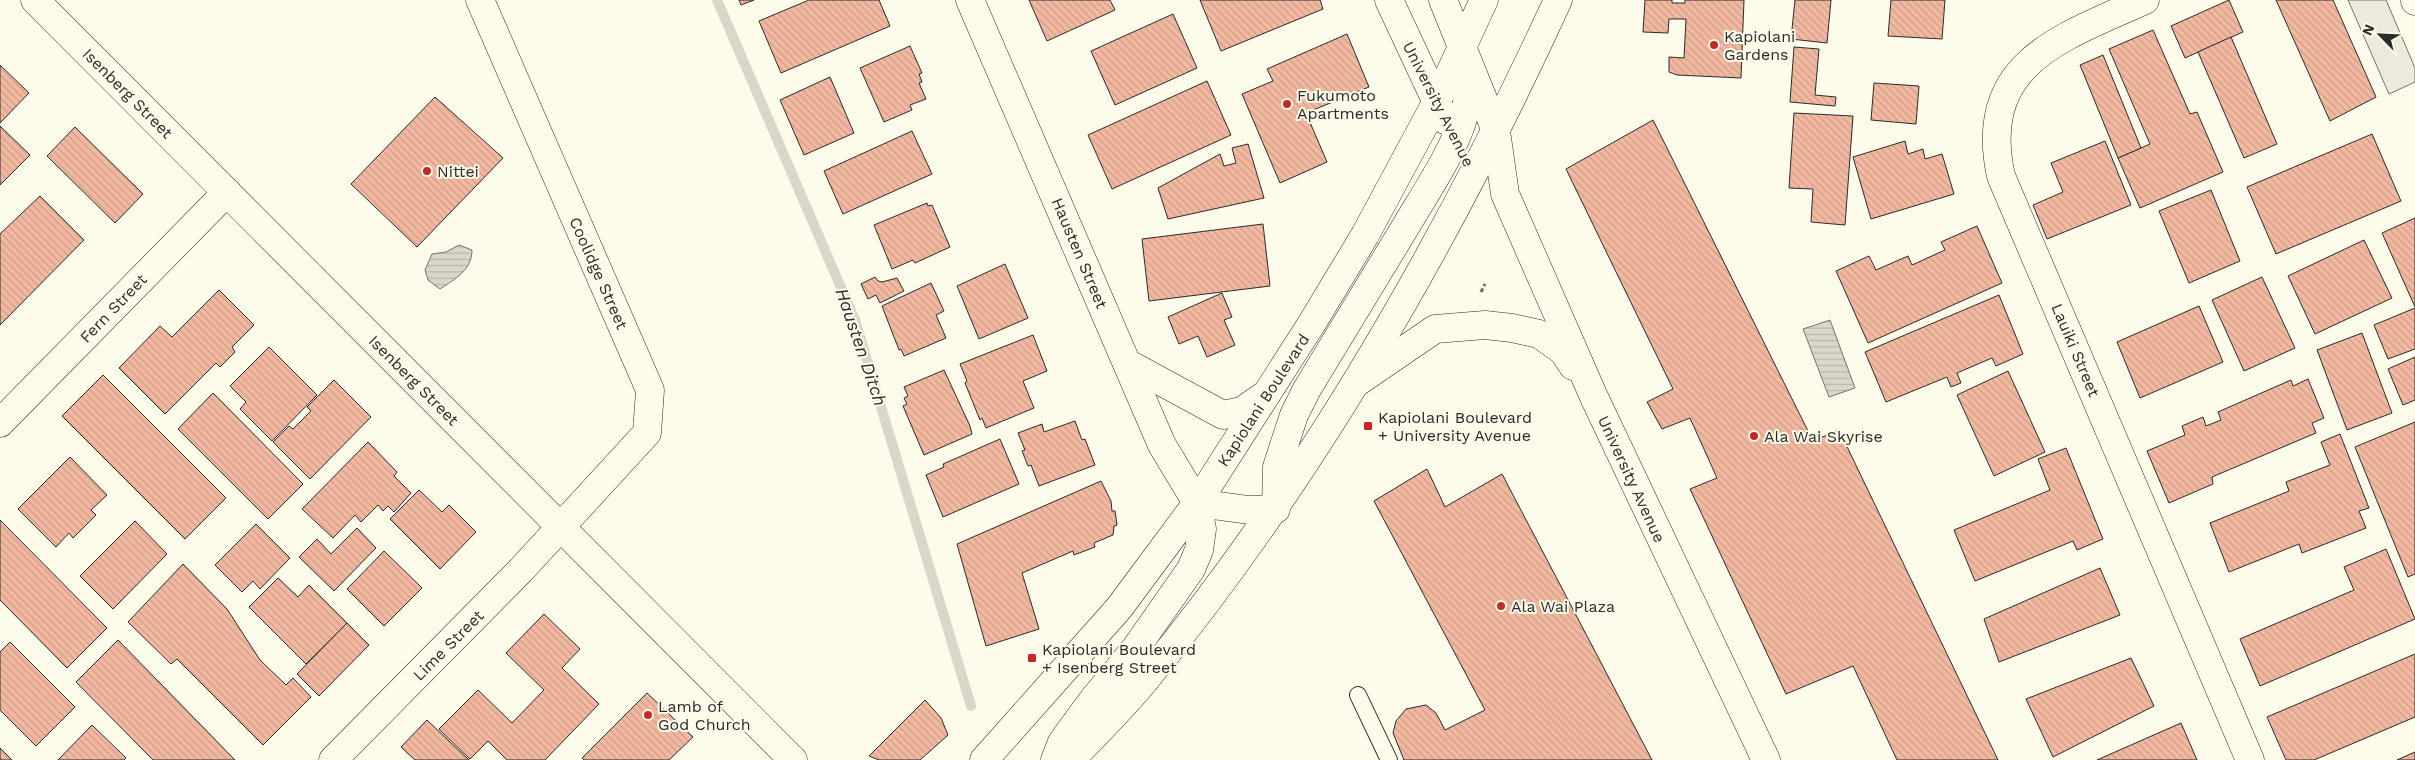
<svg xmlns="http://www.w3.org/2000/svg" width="2415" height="760" font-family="'Work Sans',sans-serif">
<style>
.parking{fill:#eceadb;stroke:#74746e}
.water{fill:url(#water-rules);stroke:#74746e}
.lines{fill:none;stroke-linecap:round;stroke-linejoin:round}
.stream{stroke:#d8d7c9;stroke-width:10}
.building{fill:url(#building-back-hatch);stroke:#2b2b2b}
.lane-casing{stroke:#2b2b2b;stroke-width:18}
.street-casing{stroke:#2b2b2b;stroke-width:29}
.secondary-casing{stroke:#2b2b2b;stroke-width:29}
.primary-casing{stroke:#2b2b2b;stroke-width:29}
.path{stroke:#6a6964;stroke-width:3;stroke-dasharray:4 2.5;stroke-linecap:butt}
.lane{stroke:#fdfbea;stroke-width:16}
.street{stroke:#fdfbea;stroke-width:28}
.secondary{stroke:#fdfbea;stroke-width:28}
.primary{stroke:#fdfbea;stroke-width:28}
.poi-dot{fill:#c62828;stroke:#fdfbea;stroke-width:2}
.labels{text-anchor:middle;stroke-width:4;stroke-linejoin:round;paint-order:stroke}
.poi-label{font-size:16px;fill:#2b2b2b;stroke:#fdfbea;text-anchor:start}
.street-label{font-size:16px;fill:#2b2b2b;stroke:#fdfbea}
.water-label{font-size:18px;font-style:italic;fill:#2b2b2b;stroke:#fdfbea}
</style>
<defs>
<pattern id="water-rules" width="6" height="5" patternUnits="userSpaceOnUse" patternTransform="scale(1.25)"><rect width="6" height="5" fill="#d8d7c9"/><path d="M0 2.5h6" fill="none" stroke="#bab9ad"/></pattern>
<pattern id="building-back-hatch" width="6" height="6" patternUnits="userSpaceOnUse" patternTransform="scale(1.25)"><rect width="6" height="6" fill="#f2b8a0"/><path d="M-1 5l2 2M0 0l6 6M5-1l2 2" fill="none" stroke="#d09e8a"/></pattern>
</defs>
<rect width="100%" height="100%" fill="#fdfbea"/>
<!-- parking -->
<polygon class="parking" points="2348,0 2386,0 2415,68 2415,82 2389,94"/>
<!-- water -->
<g class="water">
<path d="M 459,245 L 472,250 C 472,270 455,279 440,289 L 428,280 L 425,270 L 432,254 L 446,252 Z"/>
<polygon points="1830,320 1855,388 1829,397 1803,329"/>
</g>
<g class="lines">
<!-- stream -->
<polyline class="stream" points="717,0 855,320 971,706"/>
</g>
<!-- building -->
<g class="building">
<polygon points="739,0 754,0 741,5"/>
<polygon points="809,0 879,0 890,26 781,73 759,21"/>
<polygon points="1029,0 1110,0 1115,10 1047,41"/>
<polygon points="1200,0 1320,0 1323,9 1221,51"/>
<polygon points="1645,0 1672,0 1672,3 1685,3 1685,0 1744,0 1741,78 1677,75 1669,72 1669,57 1684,58 1686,19 1669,19 1668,33 1643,32"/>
<polygon points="1795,0 1831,0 1827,43 1791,39"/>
<polygon points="1891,0 1945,0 1942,39 1888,36"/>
<polygon points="2229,0 2243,32 2185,58 2171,26"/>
<polygon points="2276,0 2333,0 2376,97 2330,121"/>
<polygon points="1173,14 1197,68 1115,105 1091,51"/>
<polygon points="2153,30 2190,114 2197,112 2223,172 2140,208 2118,158 2150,144 2109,49"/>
<polygon points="1347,34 1369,87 1306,113 1327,162 1280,183 1242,94 1273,81 1267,69"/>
<polygon points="2231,37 2277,144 2244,158 2198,52"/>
<polygon points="910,46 922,73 919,74 922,82 919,83 926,99 910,105 912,110 884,122 860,68"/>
<polygon points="1794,47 1819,49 1815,95 1836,97 1835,106 1790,102"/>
<polygon points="2103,55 2141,148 2118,158 2080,65"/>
<polygon points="0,65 29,93 0,123"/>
<polygon points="830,77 854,133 804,155 780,100"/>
<polygon points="1207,81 1231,135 1112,189 1088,135"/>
<polygon points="1874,83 1919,86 1916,124 1871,120"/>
<polygon points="435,97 503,158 417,247 351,184"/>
<polygon points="1794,113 1853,116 1845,225 1811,222 1813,189 1789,188"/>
<polygon points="1653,120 1813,441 1839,430 1998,760 1897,760 1853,666 1786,694 1690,489 1717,478 1690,418 1662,429 1647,402 1673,389 1566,169"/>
<polygon points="0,126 30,155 0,185"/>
<polygon points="75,127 143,194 115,223 47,156"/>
<polygon points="912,131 932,174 843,214 824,171"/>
<polygon points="2372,134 2401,201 2276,254 2247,187"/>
<polygon points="1905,141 1908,154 1923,149 1925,159 1942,154 1954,194 1871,219 1853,157"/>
<polygon points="2105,141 2131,205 2047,239 2033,205 2063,192 2051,163"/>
<polygon points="1248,144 1264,198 1168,219 1158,188 1220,154 1224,166 1236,163 1232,148"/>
<polygon points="2211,190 2240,261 2189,283 2159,211"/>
<polygon points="40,196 84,240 0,325 0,234"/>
<polygon points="927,203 928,206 932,205 950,247 915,263 913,260 892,269 874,225"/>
<polygon points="2415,218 2415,307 2382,233"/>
<polygon points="1263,224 1270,286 1149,301 1142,239"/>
<polygon points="1977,226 2002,283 1868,343 1836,271 1869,256 1876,270 1908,256 1912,265 1945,250 1941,242"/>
<polygon points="2364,240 2392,298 2315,334 2288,276"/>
<polygon points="1005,264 1028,318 979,339 957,286"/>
<polygon points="875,277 878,281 882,282 897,278 904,291 880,303 876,295 868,299 861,284"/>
<polygon points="2262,277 2295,348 2244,371 2212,300"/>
<polygon points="931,283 944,311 936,315 946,338 904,356 901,349 899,350 882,306"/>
<polygon points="219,290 254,325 232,347 235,352 220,367 216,363 165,414 119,368 160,326 172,337"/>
<polygon points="1222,293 1232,317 1224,320 1235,345 1207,357 1198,336 1179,344 1168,317"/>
<polygon points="1999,295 2023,354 1996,366 1992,358 1957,373 1961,383 1951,387 1947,377 1886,402 1865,352"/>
<polygon points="2199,306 2223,362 2140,398 2117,342"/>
<polygon points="2415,308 2415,349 2388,359 2374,325"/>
<polygon points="2362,333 2392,413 2347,430 2317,350"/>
<polygon points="1033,335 1047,371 1023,381 1034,408 986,428 982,418 980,420 965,383 967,381 960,364"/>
<polygon points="269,347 317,395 272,441 240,409 246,402 230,386"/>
<polygon points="2415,357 2415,400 2403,405 2388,369"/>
<polygon points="944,370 970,426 972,434 924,455 903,406 907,404 904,398 908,396 904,387"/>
<polygon points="2008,371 2045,452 1994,476 1957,395"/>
<polygon points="103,375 226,498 185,539 62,416"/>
<polygon points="2308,379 2324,418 2312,423 2316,433 2212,477 2213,484 2169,503 2147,451 2185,435 2182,426 2203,417 2206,426 2221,420 2218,412 2291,380 2293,386"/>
<polygon points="334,380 371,417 310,479 273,442 289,426 293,429 311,411 307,407"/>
<polygon points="213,393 303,484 268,519 178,429"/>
<polygon points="1075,421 1082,440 1085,439 1095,465 1039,486 1031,465 1028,466 1022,451 1025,450 1018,433 1042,424 1044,432"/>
<polygon points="2415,422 2415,574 2408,577 2355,447"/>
<polygon points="2340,434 2369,508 2359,511 2366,528 2302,553 2299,544 2229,572 2210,523 2289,491 2286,482 2330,465 2321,442"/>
<polygon points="1000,439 1019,484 943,517 926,475 944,467 943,464"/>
<polygon points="368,442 397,472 394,476 411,493 394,512 388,506 383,511 378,505 361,522 355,515 333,538 302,509"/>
<polygon points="2066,448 2103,539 2077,550 2073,541 1975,581 1954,530 2050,490 2038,459"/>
<polygon points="70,457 107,495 91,510 96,515 73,538 69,533 56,547 18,509"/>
<polygon points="1427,469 1445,507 1502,474 1652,760 1404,760 1393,733 1396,721 1406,709 1426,705 1436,713 1445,730 1485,710 1374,501"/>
<polygon points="1101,481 1111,501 1112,511 1115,511 1117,525 1114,526 1113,535 1094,543 1095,547 1074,555 1073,551 1022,573 1039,629 986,646 957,544"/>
<polygon points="419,490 442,512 449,505 476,532 440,569 390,519"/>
<polygon points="0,520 107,628 67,668 0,600"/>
<polygon points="135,521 167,554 113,609 80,576"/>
<polygon points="256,524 290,558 260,589 253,581 242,592 215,565"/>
<polygon points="357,528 376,548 334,591 299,557 317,539 331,554"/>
<polygon points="2386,549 2415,619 2260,686 2240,639 2354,590 2344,567"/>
<polygon points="384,551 422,588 384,626 347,589"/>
<polygon points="183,564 227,609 260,660 286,685 293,678 311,697 263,745 177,659 171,664 128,622"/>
<polygon points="2100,568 2120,615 1999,662 1984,619"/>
<polygon points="278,578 298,597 309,585 347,623 306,664 249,607"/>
<polygon points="544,614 580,649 562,668 599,704 545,760 507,760 488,741 470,759 439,729 478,690 512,723 544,690 506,653"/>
<polygon points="347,623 369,645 319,696 297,674"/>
<polygon points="118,640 235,760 153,760 76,682"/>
<polygon points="10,642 75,707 36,746 0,710 0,652"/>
<polygon points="2415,654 2415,717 2314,760 2286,760 2267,717"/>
<polygon points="2131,658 2154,706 2053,757 2026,699"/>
<polygon points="647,693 693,737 669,760 584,760 582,758"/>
<polygon points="925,700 941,718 948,735 920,760 879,760 869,756"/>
<polygon points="427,720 469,760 415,760 401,747"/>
<polygon points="2181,723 2197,760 2097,760"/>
<polygon points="92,725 126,758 124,760 58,760"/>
<polygon points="0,748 12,760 0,760"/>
<polygon points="2415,752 2415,760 2397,760"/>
</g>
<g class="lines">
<defs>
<polyline id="lane" points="1358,695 1389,760"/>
<g id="street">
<polyline points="970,0 1162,445 1197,503"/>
<path d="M 2145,0 C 2062,38 1976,62 2001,176 L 2250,760"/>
<polyline points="2415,0 2415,1"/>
<polyline points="1496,131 1505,194 1594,397 1766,760"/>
<polyline points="1356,383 1435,329 1485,325 1512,328 1539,334 1563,351 1573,366"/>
<polyline points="0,423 227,192"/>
<polyline points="333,760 521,570 647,433 650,390 480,0"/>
</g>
<g id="secondary">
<polyline points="35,0 793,760"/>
<polyline points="1389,0 1445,120"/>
<polyline points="1443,0 1496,131"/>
<path d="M 1055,760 L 1062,742 L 1092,701 L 1135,649 L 1191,569 L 1199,550 L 1202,529 L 1197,503 L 1249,510 L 1276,509 L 1277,467 L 1294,415 L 1307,389 C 1340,335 1373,280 1406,226 C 1424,195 1455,150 1464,115 C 1471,93 1468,69 1462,47"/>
</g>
<g id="primary">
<polyline points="1127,363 1223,415 1242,411 1265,395"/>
<polyline points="984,760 1119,608 1197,503 1312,323 1365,235 1436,103 1484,0"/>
<path d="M 1071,760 C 1095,734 1122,708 1145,680 C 1313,476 1448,240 1558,0"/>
</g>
</defs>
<!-- lane casing -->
<use href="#lane" class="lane-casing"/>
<!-- street casing -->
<use href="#street" class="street-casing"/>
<!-- secondary casing -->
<use href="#secondary" class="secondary-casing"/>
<!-- primary casing -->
<use href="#primary" class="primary-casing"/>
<!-- path -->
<polyline class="path" points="1481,292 1485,284"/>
<!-- lane -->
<use href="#lane" class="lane"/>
<!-- street -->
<use href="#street" class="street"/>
<!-- secondary -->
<use href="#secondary" class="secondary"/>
<!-- primary -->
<use href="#primary" class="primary"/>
</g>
<!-- markers -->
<g class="poi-dot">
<circle cx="1714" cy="45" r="5"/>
<circle cx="1287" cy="104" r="5"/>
<circle cx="427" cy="171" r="5"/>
<rect x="1363" y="421" width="10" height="10" rx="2.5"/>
<circle cx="1754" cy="436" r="5"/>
<circle cx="1501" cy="606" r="5"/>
<rect x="1027" y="653" width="10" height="10" rx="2.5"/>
<circle cx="648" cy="715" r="5"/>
</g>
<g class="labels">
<!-- poi labels -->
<g class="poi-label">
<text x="1724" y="42">Kapiolani<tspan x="1724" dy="18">Gardens</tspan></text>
<text x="1297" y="101">Fukumoto<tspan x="1297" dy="18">Apartments</tspan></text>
<text x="437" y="177">Nittei</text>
<text x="1378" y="423">Kapiolani Boulevard<tspan x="1378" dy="18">+ University Avenue</tspan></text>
<text x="1764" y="442">Ala Wai Skyrise</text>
<text x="1511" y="612">Ala Wai Plaza</text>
<text x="1042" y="655">Kapiolani Boulevard<tspan x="1042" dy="18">+ Isenberg Street</tspan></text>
<text x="658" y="712">Lamb of<tspan x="658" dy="18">God Church</tspan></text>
</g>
<!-- street labels -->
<g class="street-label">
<text transform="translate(128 93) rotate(45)" y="6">Isenberg Street</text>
<text transform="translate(1439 104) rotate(63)" y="6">University Avenue</text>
<text transform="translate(1080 253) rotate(67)" y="6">Hausten Street</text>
<text transform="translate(599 273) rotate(66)" y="6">Coolidge Street</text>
<text transform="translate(113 308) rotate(-46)" y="6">Fern Street</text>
<text transform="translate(2076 350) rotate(67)" y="6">Lauiki Street</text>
<text transform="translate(414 380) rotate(45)" y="6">Isenberg Street</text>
<text transform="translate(1263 400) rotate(-57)" y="6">Kapiolani Boulevard</text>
<text transform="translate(1632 479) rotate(65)" y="6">University Avenue</text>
<text transform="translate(448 645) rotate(-45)" y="6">Lime Street</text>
</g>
<!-- water labels -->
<g class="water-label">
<text transform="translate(861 347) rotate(71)" y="6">Hausten Ditch</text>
</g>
</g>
<!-- north arrow -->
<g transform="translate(2380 35) rotate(294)" stroke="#fdfbea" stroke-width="4" paint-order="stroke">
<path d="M0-4L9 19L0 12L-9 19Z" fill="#2b2b2b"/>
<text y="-8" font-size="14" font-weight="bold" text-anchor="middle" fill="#2b2b2b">N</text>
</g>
</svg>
